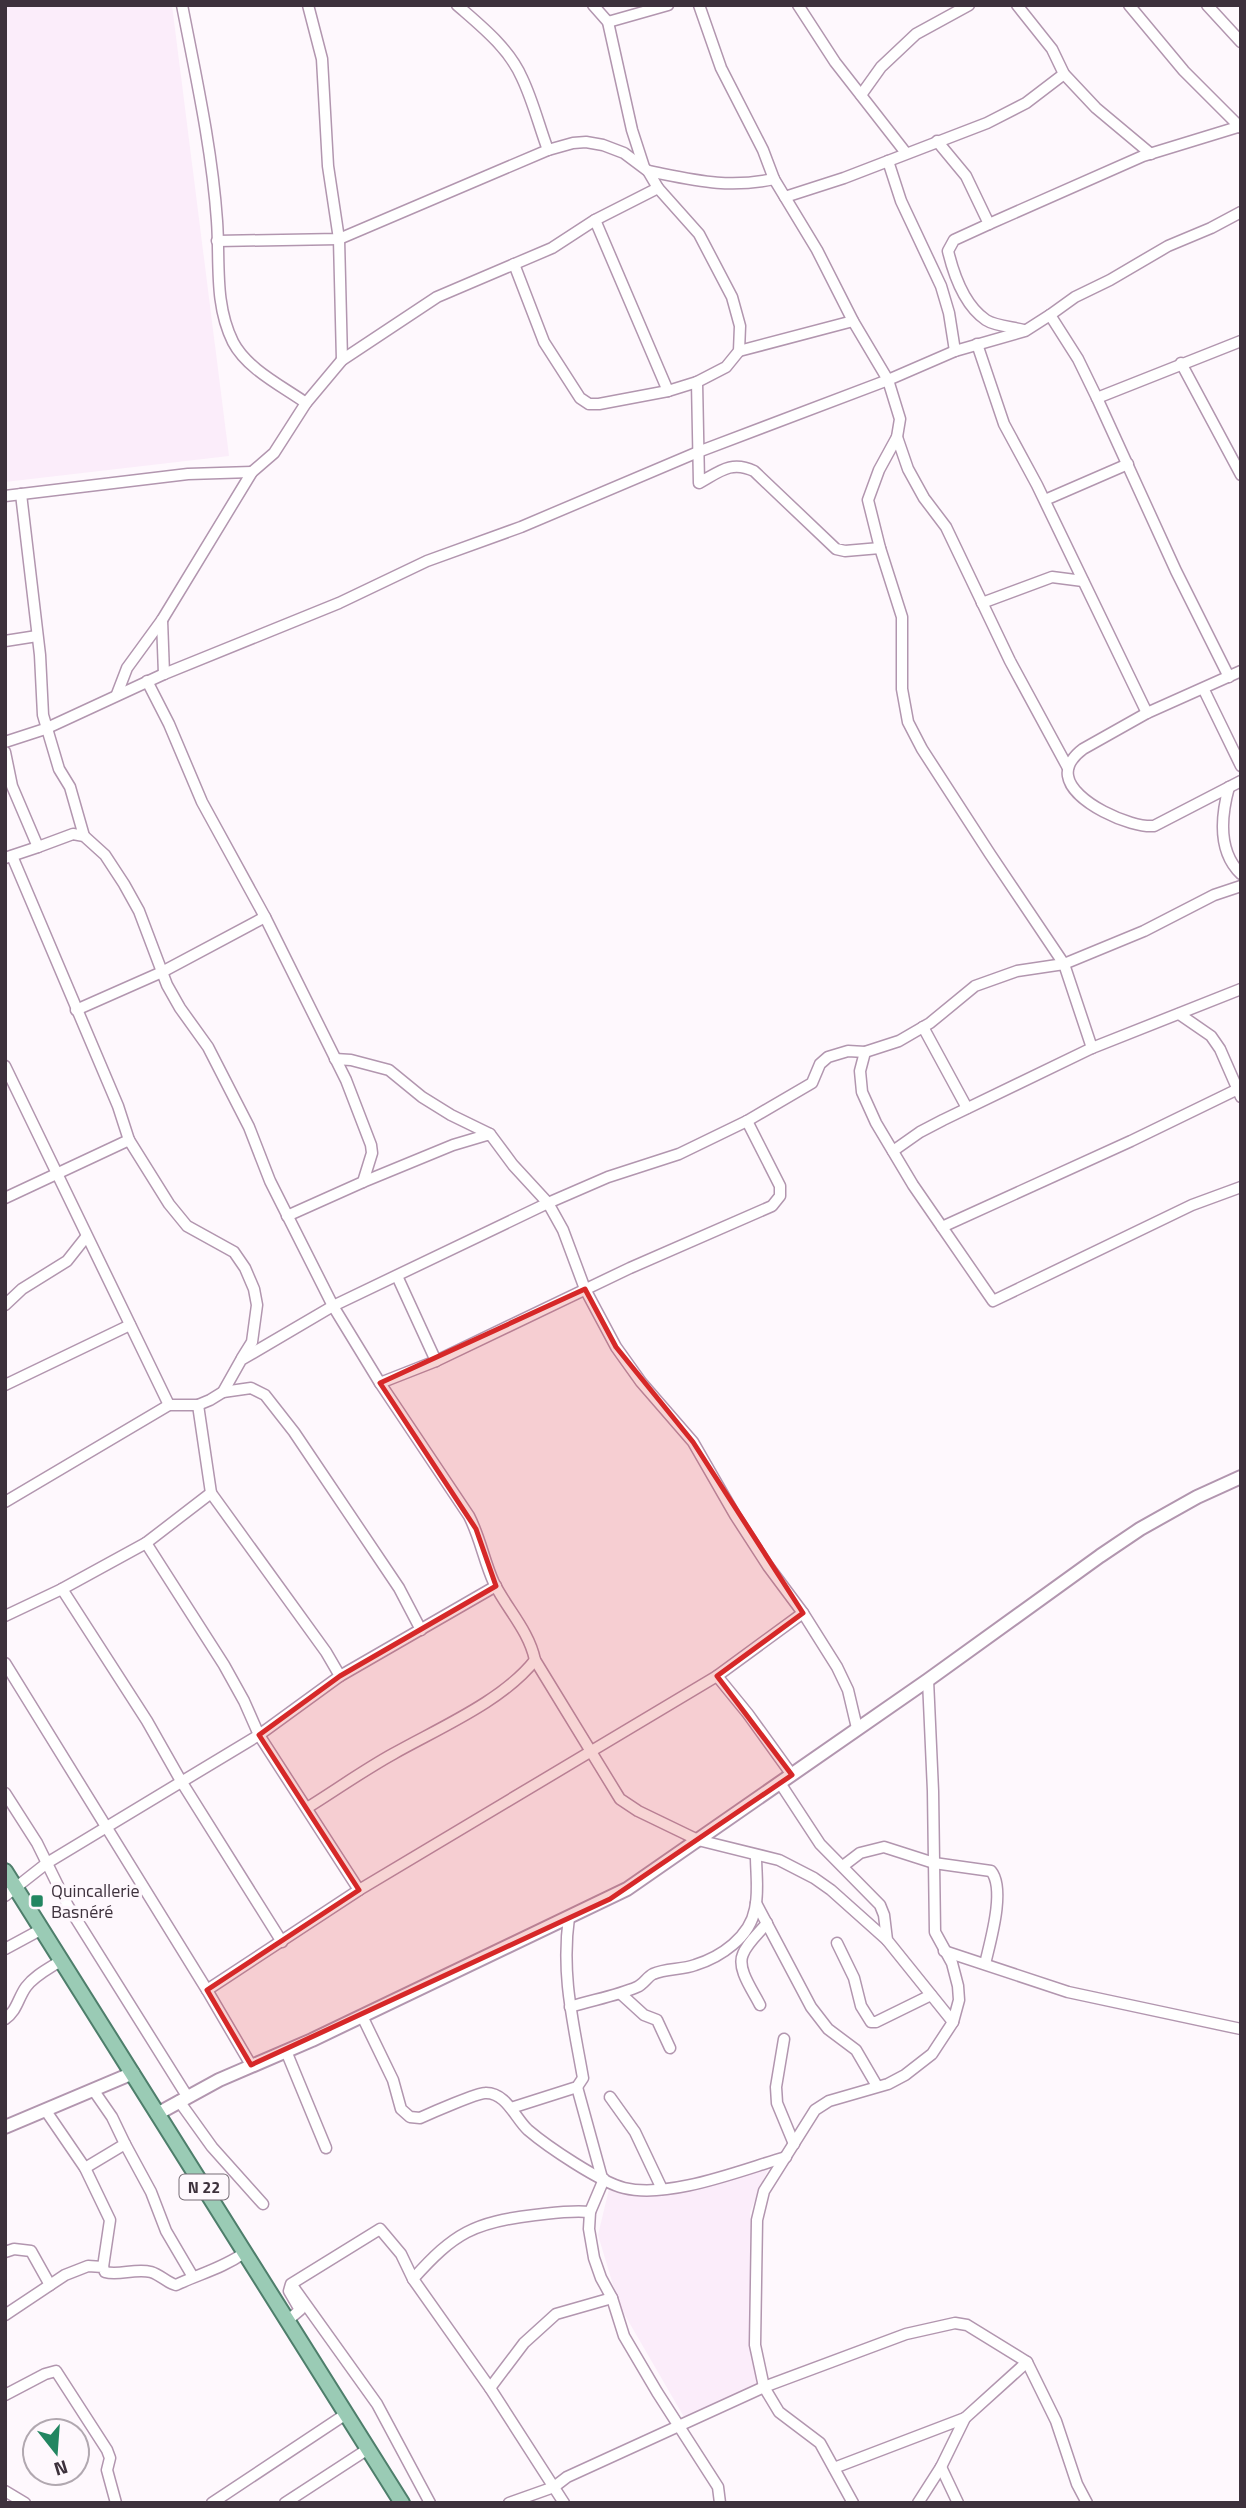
<svg xmlns="http://www.w3.org/2000/svg" width="1246" height="2508" font-family="'Titillium Web',sans-serif">
<style>
.built{fill:#fbedfa}
.lines{fill:none;stroke-linecap:round;stroke-linejoin:round}
.minor-casing{stroke:#b296af;stroke-width:13}
.tertiary-casing{stroke:#b296af;stroke-width:16}
.primary-casing{stroke:#4e7e6b;stroke-width:18}
.minor{stroke:#fff;stroke-width:10}
.tertiary{stroke:#fff;stroke-width:12}
.primary{stroke:#9acbb5;stroke-width:14}
.marked{fill:#d62828;fill-opacity:0.2;stroke:#d62828;stroke-width:5;stroke-linejoin:round}
.poi-dot{fill:#228661;stroke:#fef8fd;stroke-width:2.5}
.labels{text-anchor:middle;stroke-width:7;stroke-linejoin:round;paint-order:stroke}
.shield{fill:#fef8fd;stroke:#776d76;stroke-width:2}
.shield-label{font-size:16px;font-weight:bold;fill:#3d313c}
.poi-label{font-size:18px;fill:#3d313c;stroke:#fef8fd;text-anchor:start}
</style>
<rect width="100%" height="100%" fill="#fef8fd"/>
<!-- built -->
<g class="built">
<polygon points="5,5 172,5 229,456 5,482"/>
<polygon points="769,2167 750,2212 760,2384 684,2417 619,2305 598,2235 609,2189 669,2195"/>
</g>
<g class="lines">
<defs>
<g id="minor">
<path d="M 182,5 C 196,77 212,149 217,221 C 220,262 214,304 233,342 C 247,369 282,386 306,403"/>
<polyline points="308,5 322,59 328,166 339,239 342,360"/>
<path d="M 457,5 C 481,26 509,48 522,78 C 533,101 539,126 548,150"/>
<polyline points="593,5 608,22 632,130 644,167"/>
<polyline points="699,5 721,68 763,150 774,179 817,250 853,321 888,380 900,419 897,437 879,470 868,500 880,548 902,617 902,689 908,722 922,749 990,854 1064,964 1092,1048"/>
<polyline points="798,5 835,62 906,153"/>
<polyline points="1017,5 1052,49 1064,74 1096,108 1151,154"/>
<polyline points="1129,5 1184,71 1241,128"/>
<polyline points="1207,5 1241,42"/>
<polyline points="608,22 668,5"/>
<polyline points="861,95 881,67 916,34 969,5"/>
<path d="M 937,141 L 966,176 L 989,224 L 954,240 L 948,251 C 954,276 964,305 986,320 C 995,326 1013,327 1024,330"/>
<polyline points="888,161 901,201 941,286 949,313 955,351"/>
<path d="M 648,171 C 694,180 727,189 774,179"/>
<polyline points="785,197 844,178 987,123 1026,103 1064,74"/>
<polyline points="595,220 668,391 697,382"/>
<polyline points="989,224 1143,156 1241,126"/>
<path d="M 217,241 L 339,239 L 548,150 L 573,143 L 586,142 L 603,145 L 624,153 L 648,171 L 658,188 L 699,234 L 732,297 L 740,326 L 739,351 L 726,367 L 697,382 L 699,483 C 719,472 731,460 754,471 L 836,549 L 845,551 L 880,548"/>
<polyline points="514,264 544,342 580,398 589,404 599,404 668,391"/>
<polyline points="1050,315 1075,297 1110,280 1168,246 1211,228 1241,212"/>
<polyline points="977,344 1004,424 1037,485 1147,713"/>
<polyline points="739,351 853,321"/>
<polyline points="1181,363 1241,475"/>
<polyline points="1097,398 1241,341"/>
<polyline points="897,437 908,469 924,498 946,527 1010,661 1068,768"/>
<polyline points="21,494 40,655 43,715 59,769 70,787 84,836"/>
<polyline points="5,496 188,474 252,472"/>
<polyline points="1045,500 1128,464"/>
<polyline points="982,603 1052,577 1083,581"/>
<polyline points="162,620 164,674"/>
<polyline points="5,641 37,636"/>
<path d="M 1241,671 L 1147,713 L 1083,749 C 1075,755 1066,765 1068,776 C 1072,802 1130,828 1154,826 L 1241,781"/>
<polyline points="147,681 169,724 202,802 265,917 346,1080 371,1145 372,1153 363,1182 287,1216"/>
<polyline points="1204,690 1241,766"/>
<polyline points="117,694 127,668 162,620 252,472 274,453 306,403 342,360 437,297 552,248 595,220 658,188"/>
<polyline points="5,742 45,729 164,674 339,603 427,561 521,527 698,452 888,380 955,351 1025,331 1050,315 1078,359 1097,398 1176,571 1229,677"/>
<path d="M 5,752 L 12,786 L 38,847 L 73,834 L 84,836 L 105,855 L 124,884 L 139,911 L 167,985 L 180,1008 L 208,1047 L 249,1127 L 270,1181 L 333,1306 L 380,1383 L 469,1516 C 480,1537 484,1561 494,1583 C 507,1609 529,1631 535,1660 L 620,1799 L 638,1811 L 698,1840 L 779,1860 L 814,1878 L 831,1890 L 887,1940"/>
<path d="M 1229,787 C 1221,816 1217,851 1241,874"/>
<polyline points="5,858 38,847"/>
<polyline points="76,1010 162,972 265,917"/>
<polyline points="1179,1014 1211,1036 1220,1049 1241,1097"/>
<polyline points="923,1027 967,1108"/>
<polyline points="865,1052 860,1071 862,1092 876,1123 913,1185 942,1227"/>
<polyline points="335,1059 351,1060 389,1070 422,1097 451,1115 490,1134"/>
<polyline points="5,1066 169,1405"/>
<polyline points="1238,1089 1131,1141 942,1227 993,1301 1192,1205 1241,1187"/>
<polyline points="129,1140 169,1204 187,1226 234,1252 245,1268 254,1289 257,1305 252,1342 242,1358"/>
<polyline points="893,1151 920,1132 943,1120 1092,1048 1241,989"/>
<polyline points="363,1182 453,1145 490,1134 513,1165 548,1203 563,1230 585,1289 616,1347 641,1382 693,1442 735,1515 768,1566 803,1613 837,1667 848,1690 857,1728"/>
<polyline points="5,1198 129,1140 118,1106 12,856"/>
<polyline points="397,1276 436,1361"/>
<polyline points="5,1305 22,1289 67,1261 86,1237"/>
<polyline points="380,1383 436,1361 630,1268 772,1206 780,1196 780,1186 747,1121"/>
<polyline points="5,1385 130,1325"/>
<polyline points="223,1392 251,1388 265,1395 294,1432 399,1588 421,1630"/>
<polyline points="5,1502 169,1405 198,1405 210,1400 223,1392 241,1360 333,1306 548,1203 608,1177 679,1154 747,1121 812,1083 820,1064 828,1057 848,1051 865,1052 899,1041 930,1023 975,986 1017,971 1064,964 1144,931 1214,895 1241,886"/>
<polyline points="146,1543 224,1665 244,1701 259,1735 359,1890 207,1990"/>
<polyline points="62,1589 147,1721 181,1781 282,1942"/>
<polyline points="5,1616 62,1589 146,1543 211,1493 198,1405"/>
<polyline points="5,1663 207,1990 251,2065"/>
<polyline points="340,1676 496,1586"/>
<polyline points="717,1676 748,1714 792,1775"/>
<polyline points="780,1783 820,1844 880,1905 884,1915 887,1940 953,2022"/>
<polyline points="5,1793 37,1843 68,1906 187,2096"/>
<path d="M 307,1808 C 336,1790 364,1770 393,1754 C 439,1728 503,1701 535,1660"/>
<path d="M 843,1866 L 860,1853 L 884,1847 L 934,1863 L 991,1871 C 1006,1889 990,1942 985,1964"/>
<polyline points="359,1890 717,1676 803,1613"/>
<polyline points="5,1896 47,1863 259,1735 340,1676 326,1652 211,1493"/>
<polyline points="756,1903 811,2007 828,2029 856,2050 877,2086"/>
<polyline points="837,1943 854,1978 861,2006 871,2022 876,2022 931,1995"/>
<polyline points="5,1949 42,1929"/>
<polyline points="944,1951 1068,1992 1241,2029"/>
<polyline points="621,1994 644,2015 657,2020 670,2048"/>
<path d="M 760,2005 C 754,1992 736,1969 743,1954 C 747,1943 760,1932 767,1923"/>
<path d="M 570,2007 C 592,2000 616,1996 637,1987 C 644,1984 647,1977 653,1974 C 666,1968 682,1970 695,1965 C 721,1957 750,1937 755,1909 C 759,1892 756,1873 756,1856"/>
<path d="M 362,2016 L 393,2080 L 401,2109 L 410,2117 L 420,2118 C 431,2113 477,2093 485,2093 C 506,2092 515,2118 528,2130 C 548,2147 600,2182 624,2188 C 670,2199 741,2170 786,2157"/>
<path d="M 5,2019 C 17,2011 18,1998 26,1987 C 35,1975 50,1968 62,1960"/>
<polyline points="784,2039 776,2087 777,2103 794,2144"/>
<polyline points="286,2051 326,2148"/>
<polyline points="577,2087 602,2178"/>
<polyline points="610,2097 635,2132 662,2189"/>
<polyline points="179,2101 212,2147 263,2204"/>
<path d="M 511,2108 L 577,2087 L 583,2078 C 573,2021 561,1975 569,1917"/>
<polyline points="46,2111 85,2168 110,2220 103,2267"/>
<polyline points="125,2144 151,2192 166,2231 193,2277"/>
<polyline points="85,2168 125,2144 112,2117 94,2091"/>
<polyline points="604,2179 590,2212 589,2229 594,2258 601,2278 612,2298 624,2336 657,2392 718,2487 720,2503"/>
<polyline points="5,2252 14,2249 31,2251 50,2285"/>
<path d="M 413,2279 C 454,2233 474,2222 535,2215 C 554,2213 571,2210 590,2212"/>
<polyline points="294,2288 377,2404 430,2503"/>
<path d="M 5,2315 L 65,2275 L 88,2266 L 103,2267 L 105,2272 C 119,2276 135,2268 151,2272 C 161,2275 167,2283 176,2285 C 199,2274 223,2268 244,2253"/>
<polyline points="287,2321 300,2310 289,2291 291,2284 380,2229 401,2254 413,2279 490,2388 564,2503"/>
<polyline points="490,2388 524,2343 556,2314 612,2298"/>
<polyline points="5,2395 45,2374 56,2371 107,2450 110,2458 107,2470 116,2503"/>
<polyline points="941,2467 958,2503"/>
<polyline points="834,2468 965,2418"/>
<polyline points="5,2491 25,2503"/>
<polyline points="212,2503 346,2414"/>
<polyline points="285,2503 368,2449"/>
<polyline points="509,2503 554,2487 567,2477 764,2387 906,2334 955,2323 967,2325 1027,2362 1056,2421 1077,2484 1087,2503"/>
<polyline points="853,2503 820,2443 779,2412 764,2387 755,2345 757,2220 764,2191 815,2110 829,2101 888,2084 905,2075 932,2054 953,2022 959,2000 958,1986 952,1963 935,1932 933,1791 928,1680"/>
<polyline points="918,2503 941,2467 965,2418 1027,2362"/>
</g>
<g id="tertiary">
<polyline points="157,2114 219,2080 312,2040 627,1889 928,1680 1100,1556 1140,1529 1197,1497 1241,1477"/>
<polyline points="5,2127 133,2073"/>
</g>
<polyline id="primary" points="5,1871 402,2503"/>
</defs>
<!-- minor casing -->
<use href="#minor" class="minor-casing"/>
<!-- tertiary casing -->
<use href="#tertiary" class="tertiary-casing"/>
<!-- primary casing -->
<use href="#primary" class="primary-casing"/>
<!-- minor -->
<use href="#minor" class="minor"/>
<!-- tertiary -->
<use href="#tertiary" class="tertiary"/>
<!-- primary -->
<use href="#primary" class="primary"/>
</g>
<!-- marked area -->
<path class="marked" d="M 585,1289 L 616,1347 L 693,1442 L 803,1613 L 717,1676 L 792,1775 L 610,1899 L 251,2065 L 207,1990 L 359,1890 L 259,1735 L 340,1676 L 496,1586 L 476,1529 L 380,1383 Z"/>
<!-- markers -->
<rect class="poi-dot" x="30" y="1894" width="14" height="14" rx="3.5"/>
<g class="labels">
<!-- shield labels -->
<rect class="shield" x="179.5" y="2174.5" width="49" height="25" rx="5"/>
<g class="shield-label">
<text x="204" y="2193">N 22</text>
</g>
<!-- poi labels -->
<g class="poi-label">
<text x="51" y="1897">Quincallerie<tspan x="51" dy="21">Basnéré</tspan></text>
</g>
</g>
<!-- border -->
<rect width="1246" height="2508" fill="none" stroke="#3d313c" stroke-width="14"/>
<!-- north arrow -->
<g transform="translate(56 2452) rotate(163)"><circle r="33" fill="#fef8fd" stroke="#b1a8b0" stroke-width="2"/>
<path d="M0-5L12 26L0 18L-12 26Z" fill="#228661"/>
<text y="-10" font-size="19" font-weight="bold" text-anchor="middle" fill="#3d313c">N</text>
</g>
</svg>
